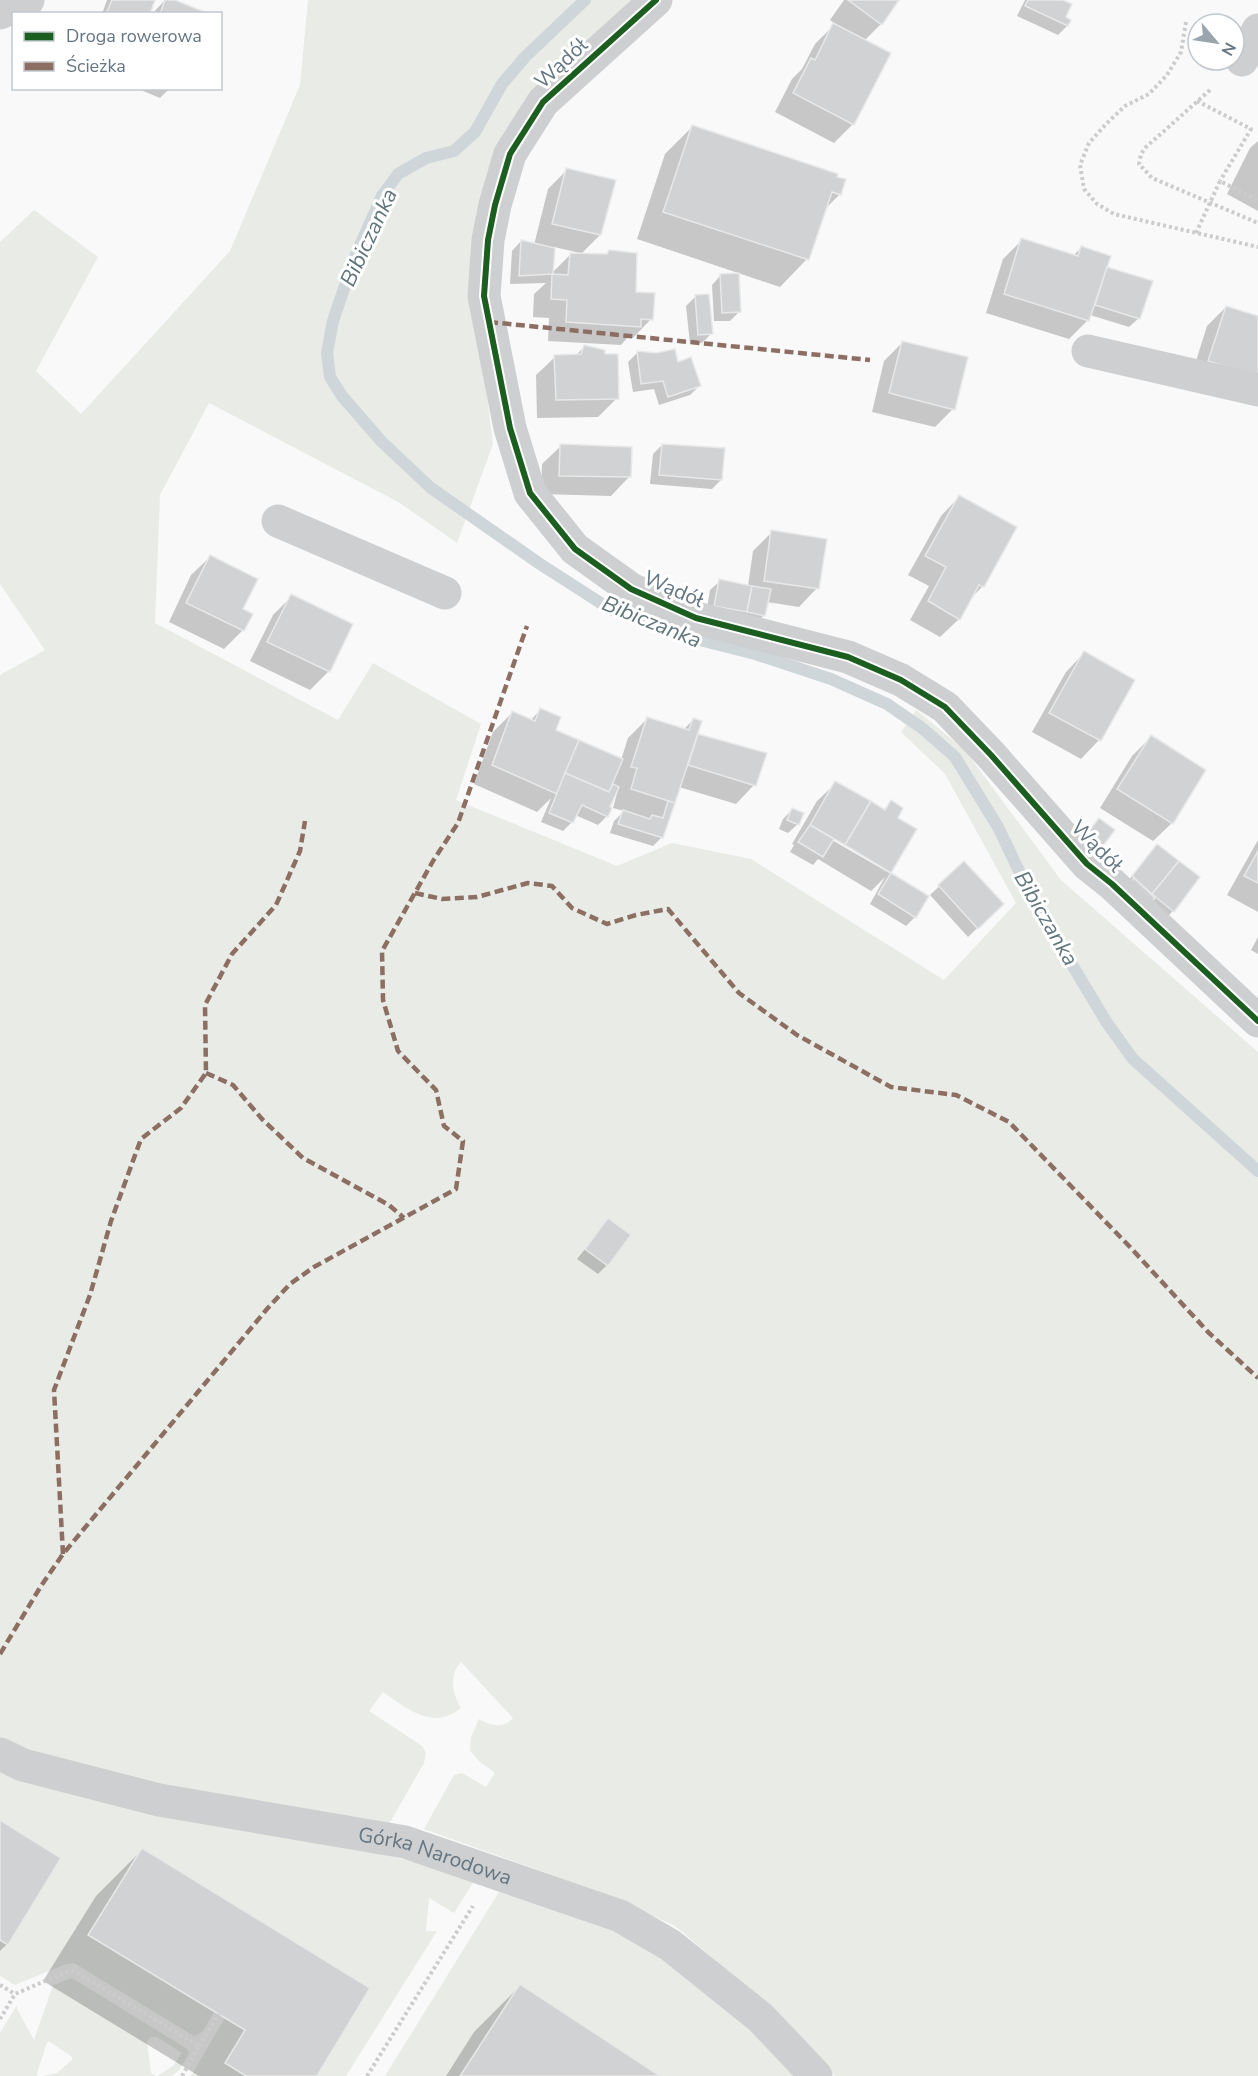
<svg xmlns="http://www.w3.org/2000/svg" width="1258" height="2076" font-family="'Nunito Sans',sans-serif">
<style>
.green{fill:#e8ebe6;fill-rule:evenodd}
.shadow{fill:#0003;fill-rule:evenodd}
.lines{fill:none;stroke-linecap:round;stroke-linejoin:round}
.stream{stroke:#ced6d9;stroke-width:12}
.building{fill:#d0d2d3;stroke:#e8e8e8;stroke-width:1.5}
.path{stroke:#cbcccd;stroke-width:4;stroke-dasharray:3 3;stroke-linecap:butt}
.minor{stroke:#cecfd0;stroke-width:33}
.quiet{stroke:#8d6e63;stroke-width:4.5;stroke-dasharray:9 4.5;stroke-linecap:butt}
.cycleway-casing{stroke:#fff;stroke-width:10}
.cycleway{stroke:#1b5e20;stroke-width:6}
.labels{text-anchor:middle;stroke-width:6;stroke-linejoin:round;paint-order:stroke}
.street-label{font-size:21px;fill:#657683;stroke:#fff}
.water-label{font-size:22px;font-style:italic;fill:#60757c;stroke:#fff}
</style>
<rect width="100%" height="100%" fill="#f9f9f9"/>
<!-- green -->
<g class="green">
<path d="M 308,0 L 634,0 L 536,94 L 477,315 L 493,444 L 457,543 L 400,503 L 209,403 L 160,495 L 155,623 L 338,720 L 373,663 L 481,724 L 456,800 L 617,866 L 672,843 L 751,859 L 944,980 L 1016,903 L 945,774 L 901,732 L 916,710 L 964,749 L 1061,880 L 1258,1052 L 1258,2076 L 835,2076 L 773,2009 L 675,1926 L 613,1897 L 424,1829 L 454,1775 L 462,1773 L 486,1787 L 495,1773 L 480,1762 L 470,1751 L 471,1737 L 479,1719 C 490,1726 504,1729 513,1718 L 461,1662 C 449,1674 452,1694 461,1708 C 433,1731 408,1709 383,1692 L 369,1711 L 422,1746 L 426,1753 L 424,1763 L 389,1824 L 117,1782 L 37,1756 L 0,1738 L 0,675 L 45,650 L 0,584 L 0,242 L 34,210 L 98,257 L 36,371 L 81,414 L 230,251 L 300,85 Z"/>
<polygon points="0,1766 398,1858 476,1878 454,1913 429,1898 426,1931 437,1931 346,2076 317,2076 370,1988 142,1848 89,1934 215,2011 202,2032 194,2036 74,1963 66,1964 15,1985 0,1976 0,1940 9,1944 61,1858 0,1820"/>
<polygon points="499,1892 616,1932 649,1948 753,2031 800,2076 660,2076 520,1985 460,2076 385,2076"/>
<path d="M 72,1978 L 187,2049 L 189,2053 L 180,2069 L 172,2076 L 42,2076 L 57,2073 L 72,2060 L 72,2057 L 49,2041 L 47,2043 L 37,2073 L 38,2076 L 0,2076 L 0,2033 L 17,2005 L 17,2009 L 34,2040 L 53,1985 ZM 151,2037 L 157,2037 L 182,2053 L 173,2066 L 157,2076 L 151,2073 L 147,2042 Z"/>
<polygon points="225,2018 245,2030 225,2063 246,2076 191,2076"/>
</g>
<!-- shadow -->
<g class="shadow">
<polygon points="107,0 154,0 148,14 102,14"/>
<polygon points="165,0 171,0 205,14 152,14"/>
<polygon points="844,0 897,0 881,24 864,41 853,124 834,143 775,112 792,79 802,69 815,44 835,24 830,20"/>
<polygon points="1025,0 1059,0 1063,18 1069,21 1067,26 1058,35 1017,16"/>
<polygon points="136,88 170,88 160,98"/>
<polygon points="692,127 840,194 825,209 807,259 780,287 637,239 665,154"/>
<polygon points="1258,141 1258,211 1227,194 1250,148"/>
<path d="M 567,170 L 600,235 L 580,255 L 605,256 L 635,293 L 651,319 L 633,338 L 628,337 L 621,345 L 548,341 L 549,318 L 533,317 L 534,294 L 546,283 L 510,284 L 512,251 L 521,241 L 534,245 L 548,189 ZM 554,247 L 580,253 L 579,255 L 571,254 L 551,274 Z"/>
<polygon points="1022,240 1073,256 1081,248 1104,272 1139,318 1129,327 1090,315 1088,320 1069,339 986,313 1003,259"/>
<polygon points="721,275 739,312 730,321 714,321 712,285"/>
<polygon points="695,297 711,334 702,343 690,344 686,306"/>
<polygon points="1226,307 1258,317 1258,402 1190,380 1207,326"/>
<polygon points="903,342 953,409 935,427 872,412 884,361"/>
<polygon points="585,346 617,398 598,417 537,418 536,375 555,357 575,356"/>
<polygon points="637,353 677,364 699,386 690,395 659,405 654,389 633,392 628,362"/>
<polygon points="662,445 721,480 712,489 650,484 653,454"/>
<polygon points="561,446 629,477 611,496 541,494 542,464"/>
<polygon points="959,497 1015,528 983,586 970,599 959,619 940,637 910,620 929,586 908,575 941,516"/>
<polygon points="772,532 817,588 799,607 767,602 764,615 755,624 706,615 710,590 720,581 748,586 753,551"/>
<polygon points="210,557 241,609 243,630 224,649 169,622 191,575"/>
<polygon points="292,596 351,625 328,672 310,690 250,661 273,615"/>
<polygon points="1084,653 1099,740 1081,759 1032,732 1066,672"/>
<polygon points="540,710 554,731 621,760 628,738 647,719 683,730 693,720 696,735 765,754 754,785 736,804 679,787 662,837 653,846 610,833 614,821 624,811 613,808 619,786 617,786 608,808 607,816 598,825 575,815 572,822 563,831 541,822 551,798 537,812 474,784 493,732 512,713 530,721"/>
<polygon points="1151,737 1172,823 1153,841 1100,808 1132,756"/>
<polygon points="836,783 883,810 891,802 901,809 832,836 832,840 891,874 915,917 906,926 870,904 885,877 871,891 818,859 813,865 790,852 794,845 792,844 817,801"/>
<polygon points="793,809 798,824 788,833 779,829 783,819"/>
<polygon points="1258,840 1258,912 1227,895"/>
<polygon points="1157,845 1173,911 1164,920 1124,886"/>
<polygon points="964,863 1002,904 968,937 930,895"/>
<polygon points="1258,937 1258,954 1251,950"/>
<polygon points="609,1220 607,1265 598,1274 577,1259"/>
<polygon points="0,1822 7,1944 0,1951"/>
<polygon points="142,1850 315,2076 199,2076 43,1981 96,1896"/>
<polygon points="520,1986 657,2076 446,2076 474,2032"/>
</g>
<g class="lines">
<!-- stream -->
<polyline class="stream" points="585,0 525,57 502,84 475,132 454,151 426,158 398,174 382,196 354,259 333,321 327,353 330,377 342,396 382,442 431,488 540,564 610,609 688,637 755,654 831,679 887,704 922,728 955,757 998,827 1032,898 1107,1023 1133,1059 1258,1171"/>
</g>
<!-- building -->
<g class="building">
<polygon points="112,0 155,0 150,14 106,14"/>
<polygon points="165,0 175,0 207,13 160,14"/>
<polygon points="848,0 899,0 882,25"/>
<polygon points="1028,0 1063,0 1072,4 1066,17 1071,20 1068,26 1025,6"/>
<polygon points="833,23 891,53 854,125 793,93 811,58 815,60"/>
<polygon points="692,125 838,174 837,177 846,179 841,195 832,192 809,260 663,212"/>
<polygon points="566,168 616,180 601,235 552,224"/>
<polygon points="1021,238 1078,256 1081,246 1111,256 1089,321 1004,294"/>
<polygon points="521,240 555,248 553,274 519,276"/>
<polygon points="609,250 637,253 636,292 655,293 653,320 641,319 641,327 566,322 567,300 551,299 552,274 568,275 570,253 607,254"/>
<polygon points="1107,267 1153,281 1140,319 1095,305"/>
<polygon points="739,273 741,312 722,313 720,274"/>
<polygon points="709,294 713,334 698,335 695,295"/>
<polygon points="1226,306 1258,316 1258,377 1208,361"/>
<polygon points="902,341 968,357 955,410 889,393"/>
<polygon points="584,345 605,350 605,354 618,354 619,399 556,400 554,355 581,354"/>
<polygon points="675,349 678,362 691,357 701,386 668,397 663,381 641,384 637,351 656,353"/>
<polygon points="560,444 632,447 631,477 559,476"/>
<polygon points="662,444 725,448 722,480 659,475"/>
<polygon points="959,495 1017,527 984,587 979,585 960,620 928,601 946,567 925,556"/>
<polygon points="771,530 827,539 819,589 764,581"/>
<polygon points="210,555 258,579 243,609 253,614 244,631 186,603"/>
<polygon points="719,579 752,586 747,612 714,606"/>
<polygon points="752,586 771,589 765,616 747,612"/>
<polygon points="291,594 353,624 330,672 267,642"/>
<polygon points="1084,651 1135,680 1101,741 1049,713"/>
<polygon points="540,708 561,717 556,730 579,740 557,794 492,765 512,711 535,721"/>
<polygon points="647,717 689,730 693,718 702,721 675,803 631,789 637,768 631,767"/>
<polygon points="698,734 767,753 756,786 688,765"/>
<polygon points="1151,735 1206,770 1173,824 1117,789"/>
<polygon points="579,740 623,759 609,792 565,773"/>
<polygon points="565,773 609,792 613,784 619,787 610,807 612,808 608,817 582,805 573,823 549,813"/>
<polygon points="835,781 871,801 845,845 810,825"/>
<polygon points="891,800 903,808 898,818 917,829 891,873 845,845 871,801 885,810"/>
<polygon points="668,801 675,803 663,838 618,824 623,810 650,819 652,815 663,818"/>
<polygon points="792,808 804,813 799,825 787,820"/>
<polygon points="1099,818 1115,830 1096,855 1080,843"/>
<polygon points="810,825 834,839 823,857 798,842"/>
<polygon points="1157,844 1179,861 1152,894 1132,876"/>
<polygon points="1258,851 1258,883 1244,876"/>
<polygon points="964,861 1004,904 978,929 938,885"/>
<polygon points="1179,861 1200,877 1174,912 1152,894"/>
<polygon points="891,873 929,896 916,918 878,894"/>
<polygon points="1134,878 1155,898 1145,908 1124,889"/>
<polygon points="608,1218 631,1235 608,1266 585,1249"/>
<polygon points="0,1820 61,1858 8,1945 0,1940"/>
<polygon points="142,1848 370,1988 317,2076 246,2076 225,2063 245,2030 88,1935"/>
<polygon points="520,1984 660,2076 460,2076"/>
</g>
<g class="lines">
<!-- path -->
<g class="path">
<polyline points="1186,22 1181,52 1167,75 1149,94 1125,106 1106,124 1089,143 1080,165 1084,189 1097,204 1114,214 1258,247"/>
<polyline points="1210,90 1146,147 1141,154 1139,164 1152,178 1258,223"/>
<polyline points="1197,101 1251,129 1220,181"/>
<polyline points="1196,233 1220,181 1258,201"/>
<polyline points="0,1985 15,1994"/>
<polyline points="0,2019 15,1994 66,1972 74,1971 199,2046 182,2076"/>
<polyline points="199,2046 219,2014"/>
<polyline points="367,2076 473,1906"/>
</g>
<!-- minor -->
<g class="minor">
<polyline points="656,0 543,102 510,154 495,205 488,240 484,296 510,428 530,493 575,549 631,589 696,618 848,657 901,680 945,707 991,755 1087,864 1112,884 1258,1021"/>
<polyline points="0,13 28,0"/>
<polyline points="1242,60 1258,30"/>
<polyline points="1088,351 1258,390"/>
<polyline points="278,521 445,593"/>
<path id="s1" d="M 0,1754 L 23,1765 L 159,1800 L 405,1842 L 620,1916 L 670,1945 L 761,2018 L 816,2076"/>
</g>
<!-- quiet -->
<g class="quiet">
<polyline points="489,322 870,360"/>
<polyline points="415,893 442,899 477,897 528,883 552,886 572,908 607,924 636,915 668,909 739,993 797,1035 891,1087 956,1095 1009,1122 1130,1247 1208,1332 1258,1378"/>
<polyline points="206,1073 233,1085 262,1119 303,1158 389,1205 404,1218"/>
<polyline points="63,1554 54,1390 90,1295 111,1221 141,1139 181,1108 206,1073 205,1005 232,954 276,905 300,851 305,821"/>
<polyline points="0,1654 41,1586 63,1554 267,1309 290,1284 314,1267 456,1189 463,1141 444,1126 436,1090 398,1051 383,1000 382,951 433,861 458,823 527,626"/>
</g>
<defs>
<polyline id="cycleway" points="656,0 543,102 510,154 495,205 488,240 484,296 510,428 530,493 575,549 631,589 696,618 848,657 901,680 945,707 991,755 1087,864 1112,884 1258,1021"/>
</defs>
<!-- cycleway casing -->
<use href="#cycleway" class="cycleway-casing"/>
<!-- cycleway -->
<use href="#cycleway" class="cycleway"/>
</g>
<g class="labels">
<!-- street labels -->
<g class="street-label">
<text transform="translate(561 63) rotate(-43)" y="7">Wądół</text>
<text transform="translate(674 589) rotate(23)" y="7">Wądół</text>
<text transform="translate(1097 846) rotate(45)" y="7">Wądół</text>
<text dy="7" stroke="none"><textPath href="#s1" startOffset="448">Górka Narodowa</textPath></text>
</g>
<!-- water labels -->
<g class="water-label">
<text transform="translate(368 237) rotate(-65)" y="8">Bibiczanka</text>
<text transform="translate(652 621) rotate(22)" y="8">Bibiczanka</text>
<text transform="translate(1047 918) rotate(60)" y="8">Bibiczanka</text>
</g>
</g>
<!-- legend -->
<rect x="12" y="12" width="210" height="78" fill="#ffffff" stroke="#c1c8cd" stroke-width="1.5"/>
<rect x="24" y="32" width="30" height="9" fill="#1b5e20" stroke="#c1c8cd" stroke-width="1.5"/>
<text x="66" y="42" font-size="18" fill="#657683">Droga rowerowa</text>
<rect x="24" y="62" width="30" height="9" fill="#8d6e63" stroke="#c1c8cd" stroke-width="1.5"/>
<text x="66" y="72" font-size="18" fill="#657683">Ścieżka</text>
<!-- north arrow -->
<g transform="translate(1216 42) rotate(119)"><circle r="28" fill="#ffffff" stroke="#c1c8cd" stroke-width="1.5"/>
<path d="M0-4.5L10 22L0 15L-10 22Z" fill="#99a4ac"/>
<text y="-9" font-size="16" font-weight="bold" text-anchor="middle" fill="#657683">N</text>
</g>
</svg>
